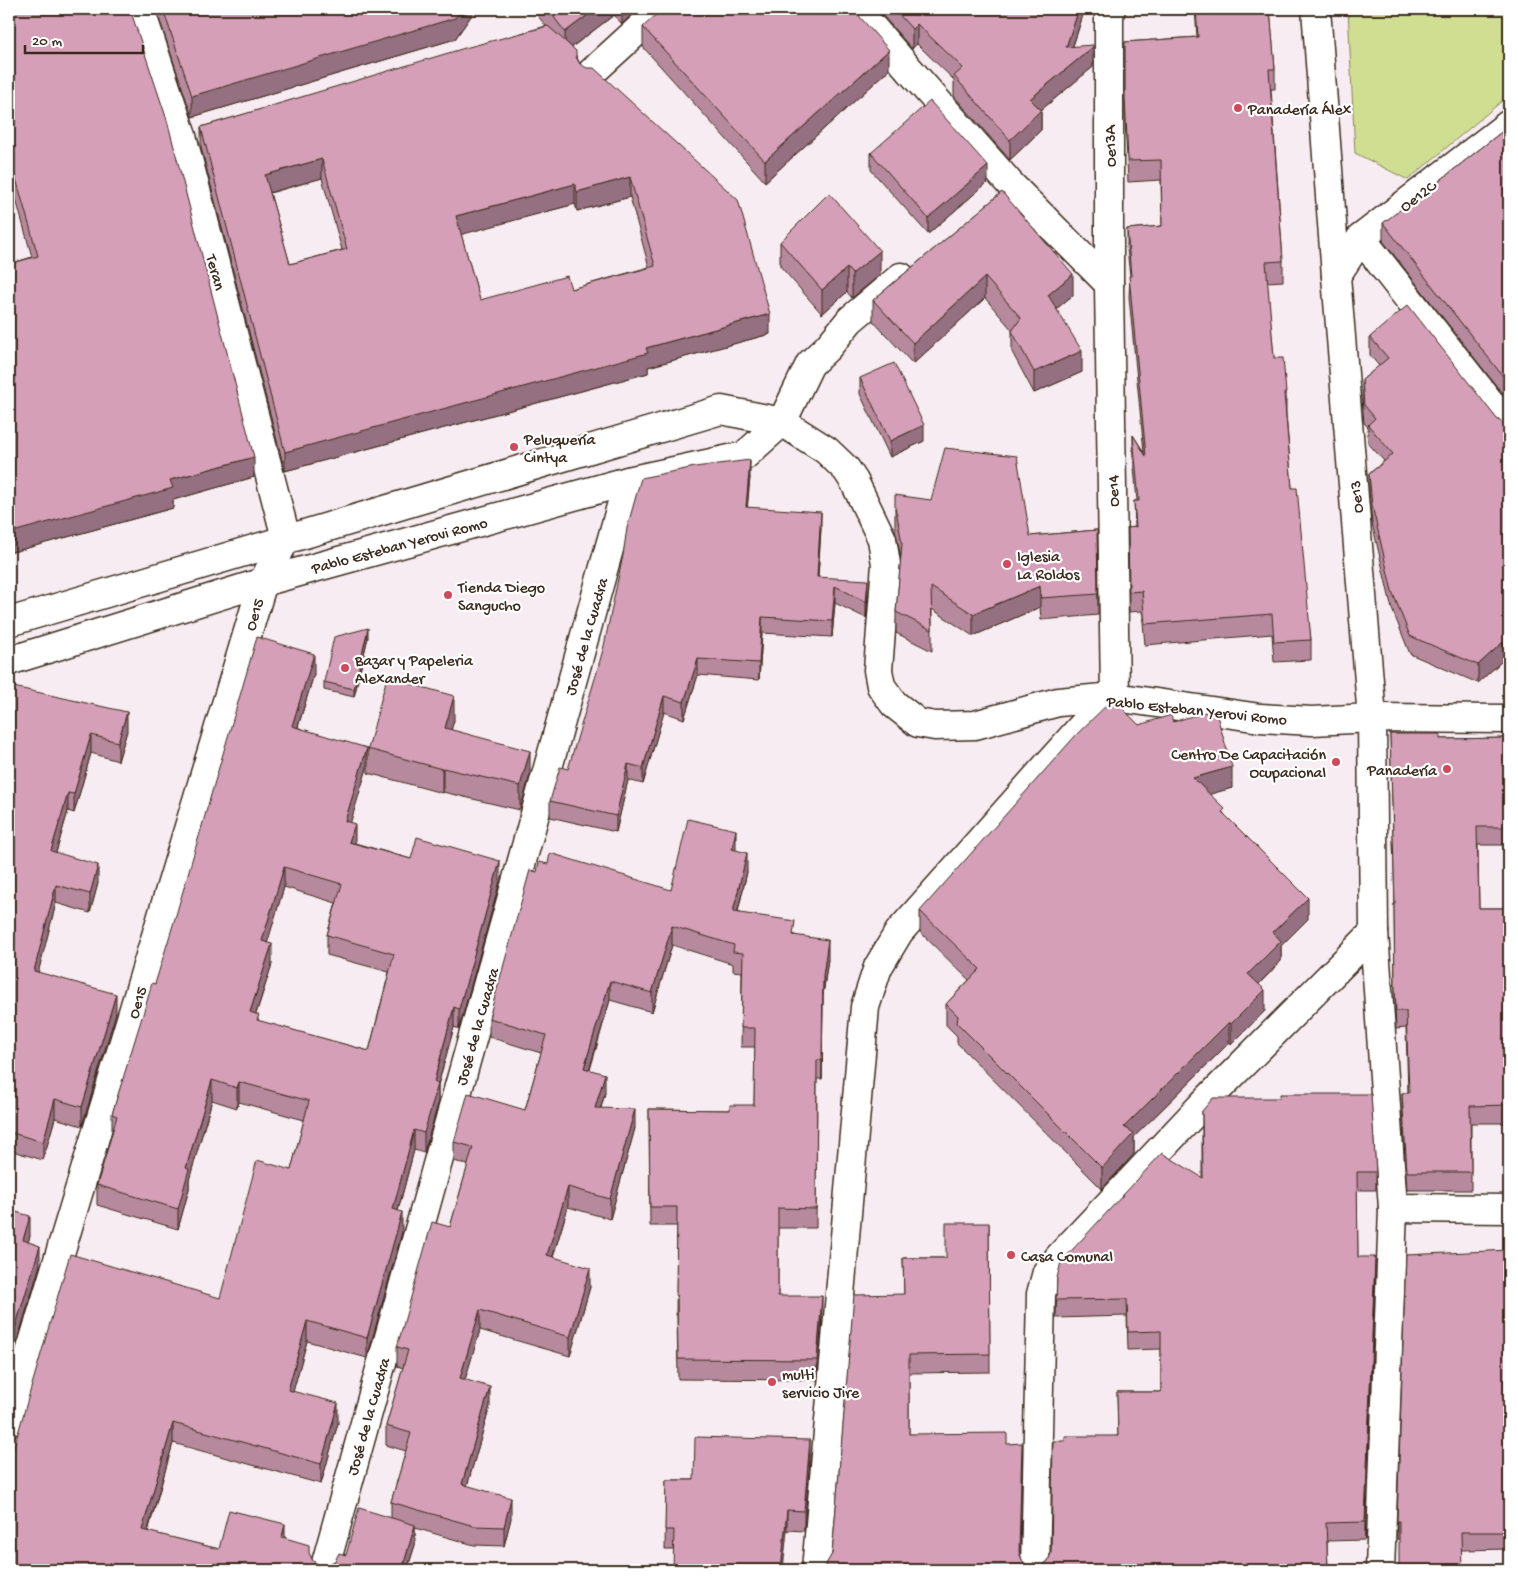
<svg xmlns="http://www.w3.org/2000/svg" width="1518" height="1579" font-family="'Gochi Hand',sans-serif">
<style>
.green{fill:#d0de92;stroke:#868458}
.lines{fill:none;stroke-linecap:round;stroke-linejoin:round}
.minor-casing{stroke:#3b2a1e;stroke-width:31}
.major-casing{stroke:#3b2a1e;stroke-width:31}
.minor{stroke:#fff;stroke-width:28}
.major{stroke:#fff;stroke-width:28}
.wall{fill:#b7899d;stroke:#3b2a1e;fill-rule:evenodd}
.shaded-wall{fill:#956f80;stroke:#3b2a1e}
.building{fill:#d59fb7;stroke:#3b2a1e;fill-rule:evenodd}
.poi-dot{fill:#d1495b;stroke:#fff;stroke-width:2}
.labels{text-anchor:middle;stroke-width:4.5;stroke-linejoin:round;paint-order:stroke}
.poi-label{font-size:16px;fill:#3b2a1e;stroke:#fff;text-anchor:start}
.street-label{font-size:16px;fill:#3b2a1e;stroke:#fff}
</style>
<rect width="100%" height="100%" fill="#f7ecf1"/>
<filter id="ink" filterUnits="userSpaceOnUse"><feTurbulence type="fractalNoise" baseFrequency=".02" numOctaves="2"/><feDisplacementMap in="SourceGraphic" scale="10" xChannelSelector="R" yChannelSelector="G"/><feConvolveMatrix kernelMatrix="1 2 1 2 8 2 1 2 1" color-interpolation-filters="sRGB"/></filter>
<g filter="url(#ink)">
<!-- green -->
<polygon class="green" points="1348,9 1509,9 1509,95 1408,180 1355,153"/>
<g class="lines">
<defs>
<g id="minor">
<polyline points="856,9 1011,185 1109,284"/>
<polyline points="1316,9 1336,276"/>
<polyline points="591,73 661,9"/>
<polyline points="1361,238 1509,427"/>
<polyline points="782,422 810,364 828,347 850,320 901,277"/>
<polyline points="1393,1208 1509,1209"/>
<polyline points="9,1422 263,582 286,538 182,136 140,9"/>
<polyline points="324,1570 628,481"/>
<polyline points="816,1570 865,1007 878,967 899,932 1084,724 1115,697 1109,284 1109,15 1111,9"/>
<polyline points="1035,1570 1041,1294 1047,1272 1060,1256 1203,1104 1374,932"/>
<polyline points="1380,1570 1393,1208 1374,932 1372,718 1509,719"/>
</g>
<g id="major">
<polyline points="9,622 721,410 782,422 826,450 846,469 854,481 882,539 886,564 878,670 881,686 894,704 918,723 935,726 975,725 1058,702 1115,697 1260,718 1312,721 1372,718 1336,276 1361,238 1509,124"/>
<polyline points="9,661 263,582 628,481 744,456 782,422"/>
</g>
</defs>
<!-- minor casing -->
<use href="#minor" class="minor-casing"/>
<!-- major casing -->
<use href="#major" class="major-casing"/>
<!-- minor -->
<use href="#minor" class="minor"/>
<!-- major -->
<use href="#major" class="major"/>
</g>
<!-- wall -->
<g class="wall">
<polygon points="9,9 254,477 173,500 173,508 9,553 9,264 32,257 9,174"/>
<polygon points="156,9 476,9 455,39 192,117"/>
<path d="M 532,9 L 638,9 L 622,24 L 614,15 L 572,47 L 580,64 L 770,334 L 648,367 L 648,373 L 285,471 L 201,147 L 201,127 L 546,26 ZM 322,178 L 342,250 L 290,264 L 270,193 ZM 630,197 L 649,267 L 571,289 L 480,300 L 461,234 L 575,204 L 577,211 Z"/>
<polygon points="877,9 1086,9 1083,15 1073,46 1093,67 1041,110 1041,130 1010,160 954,96 954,80 917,44 912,49"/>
<polygon points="1195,9 1270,9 1275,69 1275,89 1271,89 1283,261 1283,281 1267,282 1274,358 1286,393 1286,413 1292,488 1311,640 1311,660 1274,662 1272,634 1145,645 1142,611 1129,612 1128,528 1135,527 1134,501 1137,501 1133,456 1133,435 1144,452 1129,297 1130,276 1127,249 1127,229 1162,226 1161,180 1128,182 1125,117 1125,42 1197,37"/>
<polygon points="643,27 889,70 765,182 643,47"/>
<polygon points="1509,126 1509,402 1383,241 1383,223 1419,197"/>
<polygon points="871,153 988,182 928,234 871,170"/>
<polygon points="1002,192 1073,295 1056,309 1082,372 1034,393 1012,352 1012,330 985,298 913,364 873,321 873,300"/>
<polygon points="780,242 880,275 852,298 847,292 822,314 780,266"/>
<polygon points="1370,337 1503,423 1509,424 1509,666 1503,660 1478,683 1410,654 1392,609 1372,523 1369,492 1369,474 1384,461 1368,443 1368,427 1364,423 1362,398 1362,380 1379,366 1370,355"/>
<polygon points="860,378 924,441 890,457 860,394"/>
<polygon points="750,477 747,507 821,528 818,577 868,596 866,618 835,603 832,637 762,633 759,680 698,675 684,719 664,712 643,784 628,780 616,832 550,817 550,801 568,769"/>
<polygon points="895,508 1030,536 1097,530 1098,615 1041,620 1040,607 973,636 932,609 932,651 896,633 896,612 901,558 897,537 895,529"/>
<polygon points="368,637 354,697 324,690 324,682"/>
<path d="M 314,674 L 298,727 L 367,768 L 350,822 L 355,843 L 411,859 L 500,881 L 459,1029 L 454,1027 L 438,1085 L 438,1104 L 424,1153 L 414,1150 L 398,1211 L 402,1232 L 367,1358 L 307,1341 L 293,1391 L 338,1423 L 321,1484 L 173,1443 L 148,1532 L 219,1549 L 285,1538 L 309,1554 L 313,1561 L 319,1565 L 327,1565 L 346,1555 L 391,1518 L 391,1502 L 406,1451 L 386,1445 L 386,1426 L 403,1368 L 397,1366 L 397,1347 L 450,1227 L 468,1165 L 454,1161 L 454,1142 L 525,1110 L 541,1053 L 489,1037 L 489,1018 L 537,872 L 671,890 L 736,850 L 747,872 L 738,912 L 795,935 L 828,959 L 823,995 L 822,1079 L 817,1079 L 816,1228 L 778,1228 L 778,1296 L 822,1316 L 817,1380 L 678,1379 L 677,1315 L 676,1315 L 677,1226 L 650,1226 L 649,1109 L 730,1110 L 754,1105 L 755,1047 L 741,1047 L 742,972 L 733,971 L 733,964 L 672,945 L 652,1012 L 610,1000 L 590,1070 L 605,1093 L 601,1108 L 635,1128 L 610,1219 L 568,1207 L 553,1257 L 590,1287 L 570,1356 L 480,1330 L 465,1379 L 490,1406 L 467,1486 L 511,1518 L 504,1546 L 474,1545 L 415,1528 L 415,1545 L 407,1570 L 9,1570 L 220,1298 L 291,1170 L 304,1120 L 239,1102 L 237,1108 L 212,1100 L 189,1180 L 189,1189 L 178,1229 L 97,1205 L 97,1185 L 112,1130 L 112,1114 L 155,984 ZM 284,887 L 336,903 L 327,935 L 327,955 L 389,972 L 369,1051 L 259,1021 L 256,1014 L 272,964 L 267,942 Z"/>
<polygon points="9,686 127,731 118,761 91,753 74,813 68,811 56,853 98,883 90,913 56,903 38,972 116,1013 82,1126 55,1118 43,1160 9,1150"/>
<polygon points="454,720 451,730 530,775 520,810 443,792 442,793 368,773 368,749"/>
<polygon points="1173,722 1232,788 1209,794 1225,815 1308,919 1281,946 1281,961 1259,984 1265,1011 1231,1045 1229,1043 1134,1137 1134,1154 1102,1189 957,1043 957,1036 946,1025 946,1004 969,980 920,932 920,911 1139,725"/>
<polygon points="1390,734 1440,739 1509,738 1509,845 1478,845 1479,908 1509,908 1509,1123 1471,1123 1471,1190 1407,1190 1402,1111 1402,1093 1408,1093 1406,1028 1396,1029 1395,1007 1394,904 1395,904"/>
<polygon points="1202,1111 1376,1172 1376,1190 1357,1190 1358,1257 1375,1274 1365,1540 1327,1541 1328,1570 826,1570 832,1554 904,1294 903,1258 946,1258 989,1223 990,1372 909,1373 909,1434 1007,1444 1022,1461 1020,1554 1022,1560 1027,1565 1034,1568 1042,1566 1048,1561 1051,1553 1065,1441 1118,1436 1117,1392 1161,1392 1161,1349 1128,1350 1127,1316 1056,1318 1057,1278 1202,1178"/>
<polygon points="9,1210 30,1236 28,1242 40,1265 15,1348 9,1346"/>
<polygon points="1509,1250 1509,1549 1462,1550 1397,1539 1397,1521"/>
<polygon points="810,1460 804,1531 787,1530 674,1550 665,1550 666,1480 694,1480"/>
</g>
<!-- shaded-wall -->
<g class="shaded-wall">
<polygon points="462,9 476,9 455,39 192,117 192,96"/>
<polygon points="596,9 614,9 614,15 565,52 565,32"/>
<polygon points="622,9 638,9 622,24"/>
<polygon points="1079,9 1086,9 1083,15 1066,67 1066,47"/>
<polygon points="917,24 917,44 912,49 912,29"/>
<polygon points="1093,47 1093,67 1041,110 1041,130 1010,160 1010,140 1030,99"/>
<polygon points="889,50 889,70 765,182 765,161"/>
<polygon points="322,159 322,178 265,194 265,175"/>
<polygon points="988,166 988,182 928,234 928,218"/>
<polygon points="630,177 630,197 577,211 577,192"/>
<polygon points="575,184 575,204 456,236 456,216"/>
<polygon points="880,251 880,275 852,298 852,274"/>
<polygon points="847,268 847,292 822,314 822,290"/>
<polygon points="1073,274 1073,295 1048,316 1048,295"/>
<polygon points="985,277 985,298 913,364 913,343"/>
<polygon points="770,314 770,334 648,367 648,373 285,471 285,452 646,348"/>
<polygon points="1082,351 1082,372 1034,393 1034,372"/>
<polygon points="924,425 924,441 890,457 890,441"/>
<polygon points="254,457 254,477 173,500 173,508 9,553 9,533 170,480"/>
<polygon points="750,460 750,477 746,523 746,507"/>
<polygon points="821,512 821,528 817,593 817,577"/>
<polygon points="868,580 868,596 866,618 866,602"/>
<polygon points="835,586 835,603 832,637 832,621"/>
<polygon points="1040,586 1040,607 973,636 973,614"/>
<polygon points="762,617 762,633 759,680 759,663"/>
<polygon points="368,628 368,637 354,697 354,689"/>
<polygon points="1503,642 1503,660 1478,683 1478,665"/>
<polygon points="314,654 314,674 292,746 292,726"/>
<polygon points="698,659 698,675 684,719 684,702"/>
<polygon points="454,696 454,720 445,752 445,728"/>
<polygon points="664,696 664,712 643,784 643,768"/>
<polygon points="127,712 127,731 118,761 118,742"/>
<polygon points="91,735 91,753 74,813 74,794"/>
<polygon points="367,748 367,768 345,841 345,821"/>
<polygon points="530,751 530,775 520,810 520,786"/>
<polygon points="628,764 628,780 616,832 616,816"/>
<polygon points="1232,767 1232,788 1193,799 1193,778"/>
<polygon points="443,768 443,792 442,793 442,769"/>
<polygon points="68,793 68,811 51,869 51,851"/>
<polygon points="355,824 355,844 349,842"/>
<polygon points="736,830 736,849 732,869 732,849"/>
<polygon points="747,853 747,872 733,931 733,912"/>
<polygon points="500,861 500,881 459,1029 459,1009"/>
<polygon points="98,865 98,883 90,913 90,894"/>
<polygon points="284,867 284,887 262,961 262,941"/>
<polygon points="56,885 56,903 34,989 34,971"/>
<polygon points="1308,898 1308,919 1281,946 1281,961 1248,995 1248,974 1273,932"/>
<polygon points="672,926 672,945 652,1012 652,993"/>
<polygon points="828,940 828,959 823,995 822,1079 823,976"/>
<polygon points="272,944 272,964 250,1032 250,1012"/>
<polygon points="610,981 610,1000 584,1087 584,1068"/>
<polygon points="1265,990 1265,1011 1231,1045 1231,1024"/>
<polygon points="116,994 116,1013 82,1126 82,1107"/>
<polygon points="454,1007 454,1027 438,1085 438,1104 424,1153 424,1133 434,1082"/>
<polygon points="1229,1022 1229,1043 1134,1137 1134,1154 1102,1189 1102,1168 1124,1127"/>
<polygon points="605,1074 605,1093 595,1127 595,1108"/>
<polygon points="212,1080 212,1100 189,1180 189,1189 178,1229 178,1209 186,1168"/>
<polygon points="239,1082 239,1102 237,1108 237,1088"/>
<polygon points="55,1099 55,1118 43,1160 43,1142"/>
<polygon points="635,1109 635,1128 610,1219 610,1199"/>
<polygon points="414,1130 414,1150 393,1229 393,1209"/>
<polygon points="568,1187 568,1207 547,1275 547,1255"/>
<polygon points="402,1212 402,1232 367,1358 367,1338"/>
<polygon points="30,1216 30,1236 23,1260 23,1240"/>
<polygon points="40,1246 40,1265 15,1348 15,1328"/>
<polygon points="1375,1257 1375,1274 1365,1540 1365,1522"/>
<polygon points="590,1268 590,1287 570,1356 570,1337"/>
<polygon points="822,1296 822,1316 817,1380 817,1360"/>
<polygon points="480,1310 480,1330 460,1397 460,1378"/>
<polygon points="307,1321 307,1341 288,1410 288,1390"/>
<polygon points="490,1387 490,1406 462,1504 462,1484"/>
<polygon points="338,1403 338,1423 321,1484 321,1464"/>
<polygon points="173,1423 173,1443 142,1550 142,1530"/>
<polygon points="810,1440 810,1460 804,1531 804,1511"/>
<polygon points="511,1498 511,1518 504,1546 504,1527"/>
<polygon points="787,1510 787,1530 783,1570 781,1570"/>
<polygon points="285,1524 285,1544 282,1537"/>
<polygon points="415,1525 415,1545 407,1570 402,1570"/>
</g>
<!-- building -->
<g class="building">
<polygon points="9,9 130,9 167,120 254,457 170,480 173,488 9,533 9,264 38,256 9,154"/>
<polygon points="163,9 462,9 455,18 192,96"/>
<polygon points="548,9 596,9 565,32"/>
<polygon points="662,9 853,9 889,50 765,161 643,27"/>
<polygon points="894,9 1079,9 1066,47 1093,45 1093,47 1030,99 1041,110 1010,140 954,76 963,68 917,24 912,29"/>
<polygon points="1196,9 1270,9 1275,69 1269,69 1283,261 1266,262 1274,358 1283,358 1286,393 1284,393 1292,488 1297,488 1311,640 1274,642 1272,614 1145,624 1142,591 1129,592 1128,528 1136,527 1134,501 1139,501 1133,435 1146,456 1129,276 1131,276 1127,229 1162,226 1161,160 1128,161 1125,97 1125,42 1198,37"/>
<path d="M 548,26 L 576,51 L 576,57 L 580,64 L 587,68 L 594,68 L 738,200 L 770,314 L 646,348 L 648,353 L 285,452 L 201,127 L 465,48 ZM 322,159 L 347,249 L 290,264 L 265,175 ZM 630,177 L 655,266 L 571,289 L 567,276 L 480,300 L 456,216 L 575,184 L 577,192 Z"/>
<polygon points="930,101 988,166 928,218 871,153"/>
<polygon points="1509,126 1509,384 1383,223 1418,196 1419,197"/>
<polygon points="1002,192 1073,274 1048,295 1082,351 1034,372 1012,331 1021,318 985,277 913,343 873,300"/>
<polygon points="829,193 880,251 852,274 847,268 822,290 780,242"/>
<polygon points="1408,305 1497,419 1503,423 1509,424 1509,648 1503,642 1478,665 1410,636 1392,591 1372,505 1369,474 1393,454 1368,425 1375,418 1364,405 1362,380 1388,358 1370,337"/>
<polygon points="894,363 924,425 890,441 860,378"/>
<polygon points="945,448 1017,456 1030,536 1097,530 1098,594 1041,598 1040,586 973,614 931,587 932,630 896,612 902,544 897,515 895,508 895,495 931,500"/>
<polygon points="750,460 746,507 821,512 817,577 868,580 866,602 835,586 832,621 762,617 759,663 698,659 684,702 664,696 643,768 628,764 616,816 550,801 560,767 568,769 596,675 604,646 623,555 627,528 641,478 695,467"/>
<polygon points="368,628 354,689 324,682 334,637"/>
<path d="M 257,637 L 314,654 L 292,726 L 367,748 L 345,821 L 355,824 L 349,842 L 411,859 L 417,837 L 500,861 L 459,1009 L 454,1007 L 437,1070 L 434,1082 L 438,1084 L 424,1133 L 414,1130 L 393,1209 L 402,1212 L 367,1338 L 307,1321 L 288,1390 L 338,1403 L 321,1464 L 173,1423 L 142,1530 L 219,1549 L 229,1510 L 285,1524 L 282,1537 L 309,1545 L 309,1553 L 313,1561 L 319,1565 L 327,1565 L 335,1561 L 339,1553 L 346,1555 L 359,1508 L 415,1525 L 402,1570 L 9,1570 L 9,1464 L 70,1254 L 220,1298 L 257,1160 L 291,1170 L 309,1101 L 239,1082 L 237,1088 L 212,1080 L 186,1168 L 189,1169 L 178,1209 L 97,1185 L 117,1116 L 112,1114 L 147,1001 L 152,983 L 155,984 L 176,915 ZM 284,867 L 342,884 L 327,935 L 394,954 L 369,1051 L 257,1020 L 259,1015 L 250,1012 L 272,944 L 262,941 Z"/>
<polygon points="387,677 454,696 445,728 530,751 520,786 443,768 442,769 368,749"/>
<polygon points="9,686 127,712 118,742 91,735 74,794 68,793 51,851 98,865 90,894 56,885 34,971 116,994 82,1107 55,1099 43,1142 9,1132"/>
<polygon points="1113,699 1139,725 1171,715 1173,722 1215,709 1232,767 1193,778 1225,809 1222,812 1308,898 1273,932 1281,941 1248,974 1265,990 1231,1024 1229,1022 1124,1127 1134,1133 1102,1168 957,1023 958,1016 946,1004 980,969 920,911 1077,734"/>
<polygon points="1390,734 1440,734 1440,739 1509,738 1509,827 1477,827 1479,908 1509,908 1509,1105 1470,1106 1471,1172 1407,1172 1402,1093 1409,1093 1406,1011 1396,1011 1395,989 1394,904 1395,904"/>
<polygon points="688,819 736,830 732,849 747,853 733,912 795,921 793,935 828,940 823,976 822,1060 817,1060 816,1209 778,1208 778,1296 822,1296 817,1360 678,1359 677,1296 676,1296 677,1207 650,1207 649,1109 730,1110 730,1105 754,1105 755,1028 741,1028 743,953 733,952 734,945 672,926 652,993 610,981 584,1068 605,1074 595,1108 635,1109 610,1199 568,1187 547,1255 590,1268 570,1337 480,1310 460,1378 490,1387 462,1484 511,1498 504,1527 474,1526 391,1502 411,1433 386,1426 408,1350 397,1347 432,1222 450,1227 473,1147 454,1142 468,1093 525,1110 546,1035 489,1018 530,870 537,872 539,862 548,864 550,853 671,890"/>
<polygon points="1280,1094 1371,1094 1376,1172 1357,1172 1358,1257 1375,1257 1365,1522 1326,1523 1328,1570 826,1570 826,1564 832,1554 854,1295 904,1294 903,1258 946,1258 946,1223 989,1223 990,1354 909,1355 909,1434 1007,1433 1007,1444 1022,1443 1019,1552 1022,1560 1027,1565 1034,1568 1042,1566 1048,1561 1051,1553 1053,1441 1065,1441 1065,1436 1118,1436 1117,1392 1161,1392 1161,1331 1128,1332 1127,1299 1056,1300 1057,1278 1061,1262 1162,1153 1203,1178 1202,1111 1213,1098 1280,1098"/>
<polygon points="9,1210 30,1216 23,1240 40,1246 15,1328 9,1326"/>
<polygon points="1509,1250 1509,1532 1461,1532 1462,1570 1399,1570 1399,1521 1397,1521 1406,1255"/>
<polygon points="695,1437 810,1440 804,1511 787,1510 781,1570 673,1570 674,1530 665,1530 666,1480 694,1480"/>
</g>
</g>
<!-- markers -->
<g class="poi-dot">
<circle cx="1238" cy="108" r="5"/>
<circle cx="514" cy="447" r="5"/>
<circle cx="1007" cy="564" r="5"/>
<circle cx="448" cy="595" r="5"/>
<circle cx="345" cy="668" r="5"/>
<circle cx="1336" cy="762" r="5"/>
<circle cx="1447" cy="769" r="5"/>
<circle cx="1011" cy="1255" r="5"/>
<circle cx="772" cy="1382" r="5"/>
</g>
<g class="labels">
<!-- poi labels -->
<g class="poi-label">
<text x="1248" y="114">Panadería Álex</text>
<text x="524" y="444">Peluquería<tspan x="524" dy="18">Cintya</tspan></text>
<text x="1017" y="561">Iglesia<tspan x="1017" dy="18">La Roldos</tspan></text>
<text x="458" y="592">Tienda Diego<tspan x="458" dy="18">Sangucho</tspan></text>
<text x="355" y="665">Bazar y Papeleria<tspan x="355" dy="18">Alexander</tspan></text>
<text x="1326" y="759" text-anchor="end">Centro De Capacitación<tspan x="1326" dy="18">Ocupacional</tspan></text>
<text x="1437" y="775" text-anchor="end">Panadería</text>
<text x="1021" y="1261">Casa Comunal</text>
<text x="782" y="1379">multi<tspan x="782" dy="18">servicio Jire</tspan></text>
</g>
<!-- street labels -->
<g class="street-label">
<text transform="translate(1109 146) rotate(-90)" y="6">Oe13A</text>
<text transform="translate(1417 195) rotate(-37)" y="6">Oe12C</text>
<text transform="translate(217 272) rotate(75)" y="6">Teran</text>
<text transform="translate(1112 491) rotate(-91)" y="6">Oe14</text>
<text transform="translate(1355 497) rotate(-95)" y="6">Oe13</text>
<text transform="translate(399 544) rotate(-15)" y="6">Pablo Esteban Yerovi Romo</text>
<text transform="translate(253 614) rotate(-73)" y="6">Oe15</text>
<text transform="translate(585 636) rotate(-74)" y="6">José de la Cuadra</text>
<text transform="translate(1197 709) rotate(6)" y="6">Pablo Esteban Yerovi Romo</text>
<text transform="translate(136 1002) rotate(-73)" y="6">Oe15</text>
<text transform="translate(476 1026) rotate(-74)" y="6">José de la Cuadra</text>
<text transform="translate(367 1416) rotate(-74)" y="6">José de la Cuadra</text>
</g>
</g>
<!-- margin -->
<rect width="1518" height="1579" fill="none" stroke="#fff" stroke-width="30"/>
<rect x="15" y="15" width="1488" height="1549" fill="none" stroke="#3b2a1e" stroke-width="2" filter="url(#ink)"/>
<!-- scale -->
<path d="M25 45v8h118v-8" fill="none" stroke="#3b2a1e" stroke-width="2.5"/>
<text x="32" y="45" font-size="15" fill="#3b2a1e" stroke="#ffffff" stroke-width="4" paint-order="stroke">20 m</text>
</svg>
